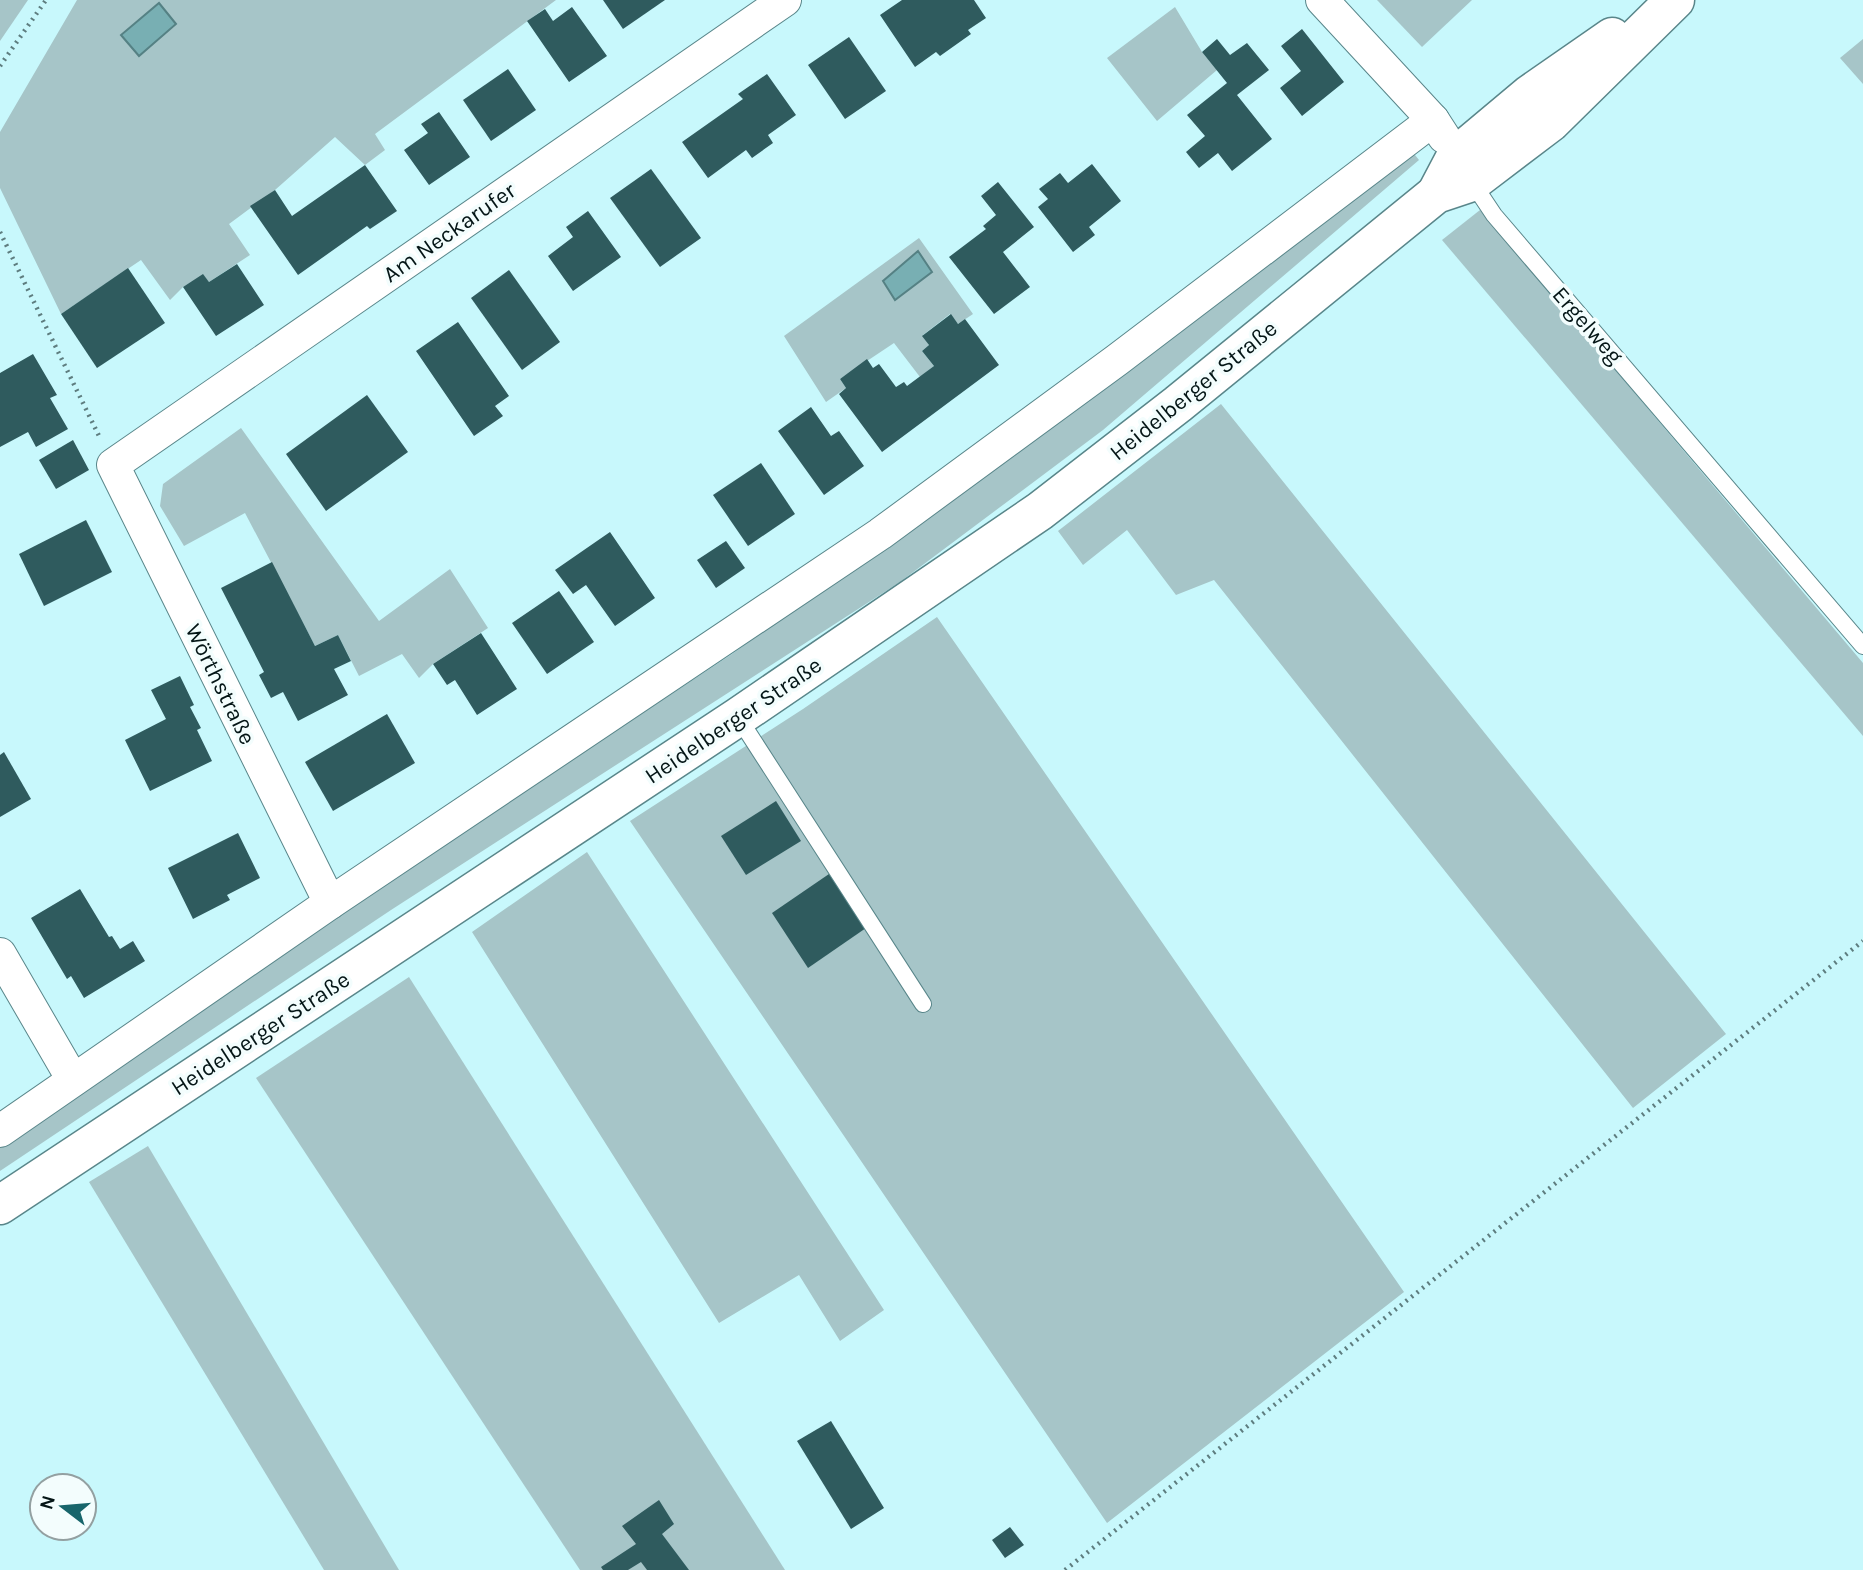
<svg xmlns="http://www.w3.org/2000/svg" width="1863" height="1570" font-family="Karla,sans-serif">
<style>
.green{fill:#a6c5c8}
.water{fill:#78afb3;stroke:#558184;stroke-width:2}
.building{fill:#2f5b5e}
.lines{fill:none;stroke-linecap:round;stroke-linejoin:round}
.lane-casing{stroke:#59868a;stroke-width:18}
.street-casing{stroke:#59868a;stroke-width:34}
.secondary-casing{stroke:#59868a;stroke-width:41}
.path{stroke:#5e7d7f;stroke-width:4.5;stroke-dasharray:2 5;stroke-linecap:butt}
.lane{stroke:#fff;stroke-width:16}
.street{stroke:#fff;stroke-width:32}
.secondary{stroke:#fff;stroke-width:38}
.labels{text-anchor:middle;stroke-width:7;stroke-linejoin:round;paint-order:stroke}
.street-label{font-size:23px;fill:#041516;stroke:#f3fdfd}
</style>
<rect width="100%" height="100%" fill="#c8f8fc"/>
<!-- green -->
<g class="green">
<polygon points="0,0 28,0 0,41"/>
<polygon points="77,0 556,0 375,134 385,150 365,165 335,137 275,190 229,224 250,255 209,282 203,275 183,287 170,300 141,260 61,314 0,188 0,132"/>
<polygon points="1377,0 1472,0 1422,47"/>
<polygon points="1175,7 1202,52 1217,70 1157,121 1107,58"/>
<polygon points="1863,39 1863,84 1840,58"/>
<polygon points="1411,150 1419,160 1103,430 900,582 391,910 0,1171 0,1146 338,914 732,654 1116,379"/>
<polygon points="1480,210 1863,663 1863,736 1442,240"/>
<polygon points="919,238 973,314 958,324 950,314 923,335 929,345 922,351 934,366 920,377 894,343 840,379 846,388 826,402 784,336"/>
<polygon points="1221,404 1726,1034 1633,1108 1214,580 1176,595 1127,530 1083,565 1058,531"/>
<polygon points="241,428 379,621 450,569 488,628 433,664 419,678 402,654 359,676 338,635 315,646 245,513 184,546 160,506 163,484"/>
<polygon points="937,617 1404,1292 1107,1523 630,821 803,709"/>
<polygon points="587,852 884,1310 840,1341 799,1275 719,1323 472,932"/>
<polygon points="409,977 785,1570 580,1570 256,1078"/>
<polygon points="148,1146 399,1570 324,1570 89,1182"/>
</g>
<!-- water -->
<g class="water">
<polygon points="159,3 176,24 139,56 121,35"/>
<polygon points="918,251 932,272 895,300 883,281"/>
</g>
<!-- building -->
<g class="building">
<polygon points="603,0 665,0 623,29"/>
<polygon points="902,0 974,0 986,18 968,30 971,34 940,56 936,52 915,67 880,15"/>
<polygon points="572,7 607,56 569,82 527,21 545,9 553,21"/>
<polygon points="1302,29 1344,82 1302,116 1280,88 1301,71 1281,46"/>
<polygon points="849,37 886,91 845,119 808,65"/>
<polygon points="1217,39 1230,55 1247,43 1269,70 1237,95 1272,139 1232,171 1218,153 1199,168 1186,152 1205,136 1187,115 1227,83 1202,52"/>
<polygon points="508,69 536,110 491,141 463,100"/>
<polygon points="767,74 796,115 768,135 773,143 752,158 746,150 708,178 682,142 743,99 738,94"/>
<polygon points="439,112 470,157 429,185 404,150 428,133 421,124"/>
<polygon points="1092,164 1121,201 1089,227 1095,235 1073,252 1038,207 1048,199 1039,189 1060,173 1068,183"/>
<polygon points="365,165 397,211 370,229 367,226 298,275 250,206 275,190 292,216"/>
<polygon points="651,169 701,238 660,267 610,198"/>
<polygon points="998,182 1034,227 1003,252 1030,287 994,314 949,257 986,229 983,226 996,215 981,196"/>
<polygon points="588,211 621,257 573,291 548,256 573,237 566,227"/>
<polygon points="237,264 264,305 216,336 183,287 203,274 209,282"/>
<polygon points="128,268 165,323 97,368 61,314"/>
<polygon points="509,270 560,342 522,370 471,298"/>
<polygon points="951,314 958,324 965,319 999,365 882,452 839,394 846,388 840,379 867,359 873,368 879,364 896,387 904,382 907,386 934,366 922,351 929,345 922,336"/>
<polygon points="458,322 509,396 495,406 503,416 474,436 416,351"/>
<polygon points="33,354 57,395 50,398 68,429 36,447 28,432 0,447 0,373"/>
<polygon points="367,395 408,452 326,511 286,454"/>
<polygon points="811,407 831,436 839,431 864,466 824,495 778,431"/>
<polygon points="73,440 89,470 56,489 39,460"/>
<polygon points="761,463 795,514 748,546 713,495"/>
<polygon points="86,520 112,572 44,606 19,554"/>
<polygon points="610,532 655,598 615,626 586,585 573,594 555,570"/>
<polygon points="726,541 745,568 716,588 697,560"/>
<polygon points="272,562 315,646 338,635 351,661 334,669 348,695 298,721 283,692 271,698 259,675 264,672 221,588"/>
<polygon points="559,591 594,642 547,674 512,623"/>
<polygon points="481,633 517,689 477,715 455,680 447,685 433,664"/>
<polygon points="180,676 194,705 190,707 201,728 197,730 212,761 150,791 125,740 166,719 151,690"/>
<polygon points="387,714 415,763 333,811 305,762"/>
<polygon points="4,752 31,799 0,817 0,755"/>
<polygon points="776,801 801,841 746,875 721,836"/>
<polygon points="238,833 260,878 227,895 230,900 193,919 168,868"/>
<polygon points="829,874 866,928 808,968 772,913"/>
<polygon points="80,889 109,937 112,936 120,949 133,941 145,961 84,998 71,976 67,979 31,918"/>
<polygon points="831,1421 884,1508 851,1529 797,1441"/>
<polygon points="659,1500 674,1524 662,1534 689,1570 647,1570 641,1562 628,1570 603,1570 601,1567 636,1544 622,1526"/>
<polygon points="1010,1527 1024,1545 1005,1558 992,1540"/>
</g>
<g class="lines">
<defs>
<g id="lane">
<polyline points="1472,182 1494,215 1863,646"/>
<polyline points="738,717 923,1004"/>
</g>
<g id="street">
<polyline points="1322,0 1433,120 1444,137"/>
<polyline points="330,903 113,465 785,0"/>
<polyline points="0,954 73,1080"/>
<polyline points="0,1131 330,903 880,534 1117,360 1433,120"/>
</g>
<g id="secondary">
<polyline points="1436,194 1456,156 1530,94 1612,37"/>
<polyline points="0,1205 738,717 1040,511 1178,404 1436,194 1472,182 1551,122 1675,0"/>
</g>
</defs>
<!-- lane casing -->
<use href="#lane" class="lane-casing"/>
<!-- street casing -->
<use href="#street" class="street-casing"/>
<!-- secondary casing -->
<use href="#secondary" class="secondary-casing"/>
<!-- path -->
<g class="path">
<polyline points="0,66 46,0"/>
<polyline points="0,232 99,436"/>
<polyline points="1065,1570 1863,941"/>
</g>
<!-- lane -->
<use href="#lane" class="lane"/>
<!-- street -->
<use href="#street" class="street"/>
<!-- secondary -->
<use href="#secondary" class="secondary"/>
</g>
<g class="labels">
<!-- street labels -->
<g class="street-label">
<text transform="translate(449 232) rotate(-35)" y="8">Am Neckarufer</text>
<text transform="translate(1588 325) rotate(49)" y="8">Ergelweg</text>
<text transform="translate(1193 390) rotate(-39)" y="8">Heidelberger Straße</text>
<text transform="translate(221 684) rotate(64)" y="8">Wörthstraße</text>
<text transform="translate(733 720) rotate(-34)" y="8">Heidelberger Straße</text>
<text transform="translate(260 1033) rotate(-33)" y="8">Heidelberger Straße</text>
</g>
</g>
<!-- north arrow -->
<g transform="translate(63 1507) rotate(286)"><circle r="33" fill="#f3fdfd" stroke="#93a0a1" stroke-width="2"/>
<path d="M0-5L12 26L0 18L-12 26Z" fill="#17656b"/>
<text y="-10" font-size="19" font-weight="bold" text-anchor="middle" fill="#041516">N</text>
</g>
</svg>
